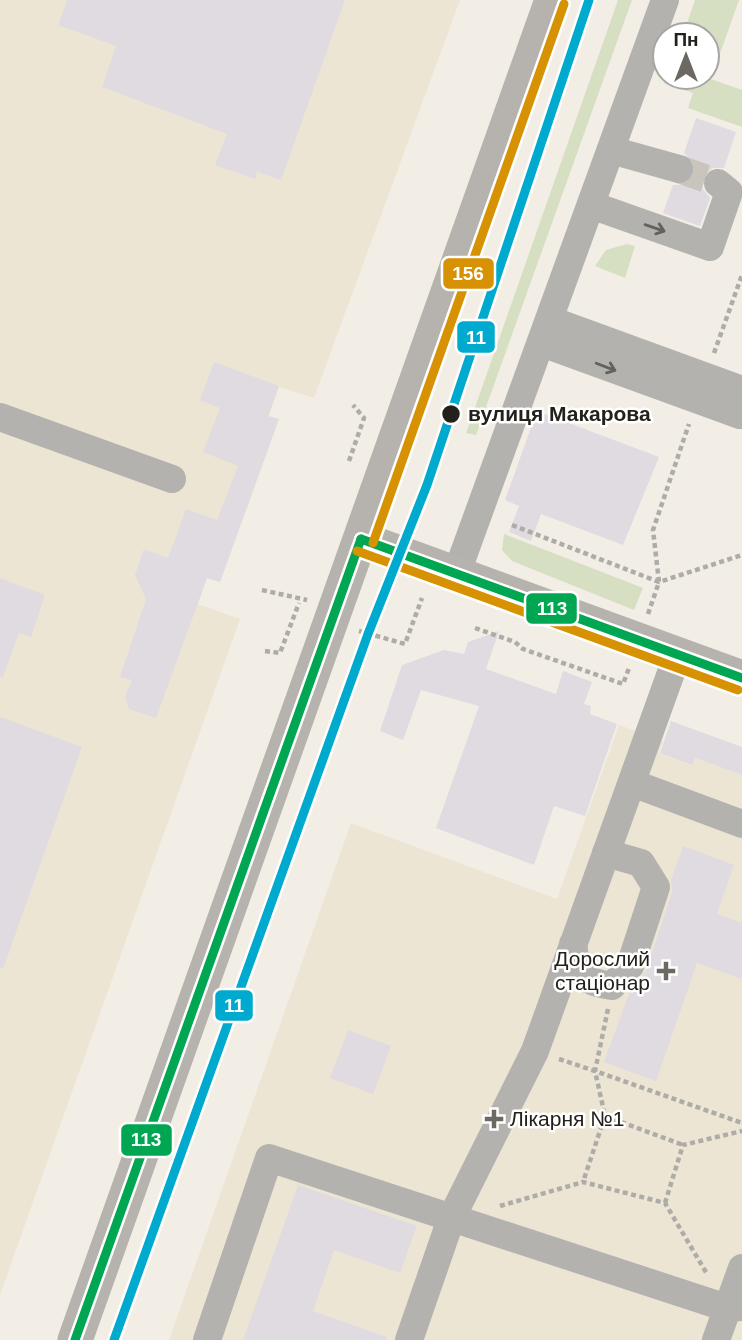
<svg xmlns="http://www.w3.org/2000/svg" width="742" height="1340" font-family="Arial,sans-serif">
<style>
.built{fill:#ece5d4}
.green{fill:#d6dfc2}
.building{fill:#dfdbe0}
.lines{fill:none;stroke-linecap:round;stroke-linejoin:round}
.minor-tunnel{stroke:#c9c5bd;stroke-width:28;stroke-dasharray:28 14;stroke-linecap:butt}
.path{stroke:#adaca8;stroke-width:4.5;stroke-dasharray:5 3.5;stroke-linecap:butt}
.minor{stroke:#b3b2af;stroke-width:28}
.major{stroke:#b6b3ae;stroke-width:35}
.bus-1-casing{stroke:#fff;stroke-width:14}
.bus-2-casing{stroke:#fff;stroke-width:14}
.bus-1{stroke:#00a651;stroke-width:9}
.bus-2{stroke:#d79204;stroke-width:9}
.tram-1-casing{stroke:#fff;stroke-width:14}
.tram-1{stroke:#00a9ce;stroke-width:9}
.oneway{stroke:#64625e}
.stop-dot{fill:#23211b;stroke:#fff;stroke-width:2.5}
.poi-dot{fill:#6b6962;stroke:#fff;stroke-width:2.5}
.labels{text-anchor:middle;stroke-width:5;stroke-linejoin:round;paint-order:stroke}
.stop-label{font-size:21px;font-weight:bold;fill:#23211b;stroke:#fff;text-anchor:start}
.poi-label{font-size:21px;fill:#23211b;stroke:#fff;text-anchor:end}
.line-badge{stroke:#fff;stroke-width:2.5}
.badge-label{font-size:19px;text-anchor:middle;font-weight:bold;fill:#fff}
</style>
<rect width="100%" height="100%" fill="#f2eee5"/>
<!-- built -->
<g class="built">
<polygon points="0,0 460,0 314,398 279,387 269,416 279,419 220,582 207,578 198,604 240,619 0,1295"/>
<polygon points="619,725 663,741 659,753 691,765 695,758 742,775 742,1340 169,1340 351,823 557,899"/>
</g>
<!-- green -->
<g class="green">
<polygon points="618,0 632,0 476,435 466,433"/>
<polygon points="695,0 739,0 712,76 707,75 707,35 683,35"/>
<polygon points="666,77 705,77 742,90 742,127 688,108 693,93 664,83"/>
<polygon points="627,244 635,246 625,278 595,266 606,250"/>
<polygon points="504,534 643,588 634,610 512,561 502,550"/>
</g>
<!-- building -->
<g class="building">
<polygon points="67,0 345,0 281,180 257,172 255,179 215,165 227,134 102,87 116,46 58,25"/>
<polygon points="696,118 736,132 724,168 712,168 702,180 703,189 710,198 700,226 663,213 673,185 684,185 695,174 695,164 684,153"/>
<polygon points="214,362 279,386 268,416 279,419 220,582 207,578 156,718 129,709 125,697 132,680 120,677 146,599 135,575 144,549 168,558 186,509 217,520 238,466 203,452 220,408 200,400"/>
<polygon points="537,411 659,457 623,545 541,514 531,541 509,532 519,506 505,500"/>
<polygon points="0,578 45,595 31,637 19,633 3,677 0,677"/>
<polygon points="499,631 486,669 556,694 563,671 592,682 584,704 591,706 590,714 617,724 585,816 554,806 534,865 436,828 479,706 421,690 403,740 380,731 402,665 444,650 464,654 468,642"/>
<polygon points="0,717 82,747 3,969 0,968"/>
<polygon points="671,721 742,747 742,775 695,758 692,765 660,753"/>
<polygon points="683,846 734,865 717,914 742,923 742,979 697,963 656,1081 604,1062 630,991 646,971 672,892 671,880"/>
<polygon points="348,1030 391,1046 373,1094 330,1078"/>
<polygon points="298,1185 417,1226 400,1273 334,1250 313,1311 387,1337 386,1340 243,1340"/>
</g>
<g class="lines">
<!-- minor-tunnel -->
<polyline class="minor-tunnel" points="679,169 718,183"/>
<!-- path -->
<g class="path">
<polyline points="714,353 742,275"/>
<polyline points="349,461 364,418 353,405"/>
<polyline points="512,525 659,582 742,555"/>
<polyline points="262,590 307,600"/>
<polyline points="648,614 659,582 653,530 689,424"/>
<polyline points="475,628 515,642 523,649 623,684 629,668"/>
<polyline points="359,631 405,644 422,598"/>
<polyline points="265,651 280,653 299,603"/>
<polyline points="608,1009 595,1071 742,1123"/>
<polyline points="559,1059 595,1071 605,1116 583,1182"/>
<polyline points="605,1116 683,1145"/>
<polyline points="665,1203 683,1145 742,1131"/>
<polyline points="500,1206 583,1182 665,1203 707,1274"/>
</g>
<!-- minor -->
<g class="minor">
<polyline points="611,150 679,169"/>
<polyline points="591,205 710,247 729,192 718,183"/>
<polyline points="550,320 742,390"/>
<polyline points="542,343 740,415"/>
<polyline points="0,417 172,479"/>
<polyline points="456,575 665,0"/>
<polyline points="632,783 742,824"/>
<path d="M 573,944 C 577,974 581,981 612,986 L 630,966 L 656,887 L 641,863 L 606,853"/>
<polyline points="207,1340 269,1158 727,1308 742,1307"/>
<polyline points="409,1340 451,1219 535,1051 677,656"/>
<polyline points="716,1340 742,1268"/>
</g>
<!-- major -->
<g class="major">
<polyline points="361,539 742,678"/>
<polyline points="75,1340 552,0"/>
</g>
<defs>
<g id="bus-1">
<polyline points="361,539 742,678"/>
<polyline points="75,1340 361,539"/>
</g>
<g id="bus-2">
<polyline points="373,543 564,4"/>
<polyline points="357,551 738,690"/>
</g>
</defs>
<!-- bus-1 casing -->
<use href="#bus-1" class="bus-1-casing"/>
<!-- bus-2 casing -->
<use href="#bus-2" class="bus-2-casing"/>
<!-- bus-1 -->
<use href="#bus-1" class="bus-1"/>
<!-- bus-2 -->
<use href="#bus-2" class="bus-2"/>
<defs>
<polyline id="tram-1" points="114,1340 368,634 427,485 589,0"/>
</defs>
<!-- tram-1 casing -->
<use href="#tram-1" class="tram-1-casing"/>
<!-- tram-1 -->
<use href="#tram-1" class="tram-1"/>
</g>
<!-- one-way arrows -->
<defs><path id="oneway-shaft" d="M-6 0H5M1.5-3L5.5 0L1.5 3" fill="none" stroke-width="1.6" stroke-linecap="round" stroke-linejoin="round" transform="scale(1.75)"/></defs>
<g class="oneway">
<use href="#oneway-shaft" transform="translate(655 228) rotate(19)"/>
<use href="#oneway-shaft" transform="translate(606 367) rotate(21)"/>
</g>
<!-- markers -->
<circle class="stop-dot" cx="451" cy="414" r="10"/>
<g class="poi-dot">
<path d="M662.5 960.5h7v7h7v7h-7v7h-7v-7h-7v-7h7z"/>
<path d="M490.5 1108.5h7v7h7v7h-7v7h-7v-7h-7v-7h7z"/>
</g>
<g class="labels">
<!-- stop labels -->
<g class="stop-label">
<text x="468" y="421">вулиця Макарова</text>
</g>
<!-- poi labels -->
<g class="poi-label">
<text x="650" y="966">Дорослий<tspan x="650" dy="24">стаціонар</tspan></text>
<text x="510" y="1126" text-anchor="start">Лікарня №1</text>
</g>
</g>
<g class="line-badge">
<rect x="442" y="257" width="53" height="33" rx="7" fill="#d79204"/>
<rect x="456" y="320" width="40" height="34" rx="7" fill="#00a9ce"/>
<rect x="525" y="592" width="53" height="33" rx="7" fill="#00a651"/>
<rect x="214" y="989" width="40" height="33" rx="7" fill="#00a9ce"/>
<rect x="120" y="1123" width="53" height="34" rx="7" fill="#00a651"/>
</g>
<g class="badge-label">
<text x="468" y="280">156</text>
<text x="476" y="344">11</text>
<text x="552" y="615">113</text>
<text x="234" y="1012">11</text>
<text x="146" y="1146">113</text>
</g>
<!-- north arrow -->
<g transform="translate(686 56)"><circle r="33" fill="#ffffff" stroke="#a7a6a4" stroke-width="2"/>
<path d="M0-5L12 26L0 18L-12 26Z" fill="#6b6962"/>
<text y="-10" font-size="19" font-weight="bold" text-anchor="middle" fill="#23211b">Пн</text>
</g>
</svg>
